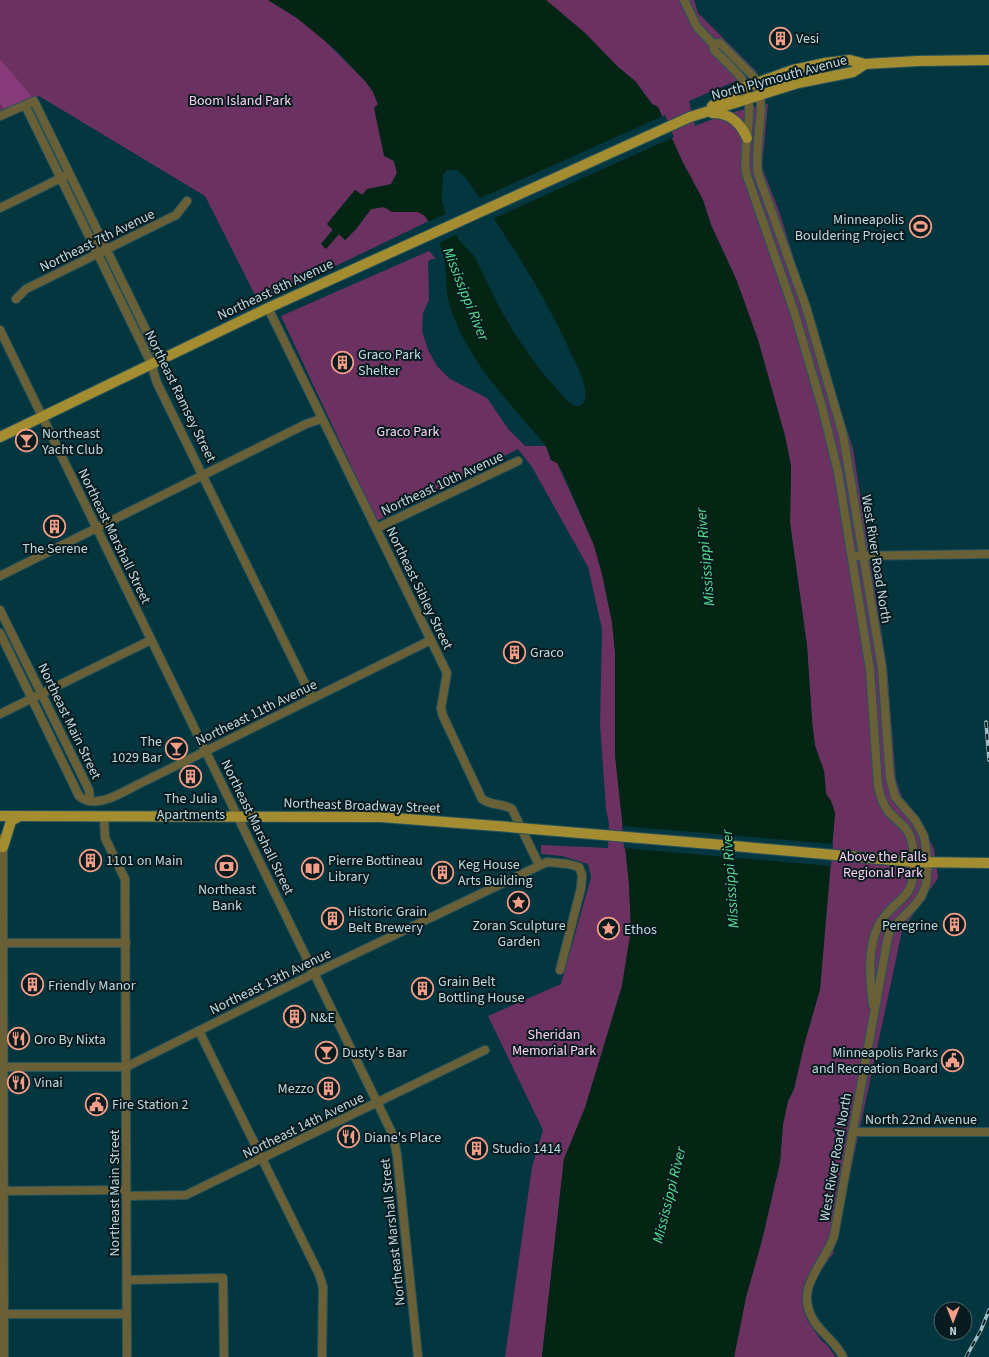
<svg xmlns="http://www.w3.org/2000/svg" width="989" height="1357" font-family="'Source Sans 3',sans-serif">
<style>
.green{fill:#6b3160}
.forest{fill:#873a79}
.water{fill:#042513;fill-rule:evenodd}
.pier{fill:#043640}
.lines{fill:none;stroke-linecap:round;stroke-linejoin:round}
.minor-casing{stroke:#26535c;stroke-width:10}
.major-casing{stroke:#26535c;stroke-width:12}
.minor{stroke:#6a6037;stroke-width:8}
.major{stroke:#a48d31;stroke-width:10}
.rail-casing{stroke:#a1bdc4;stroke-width:3.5}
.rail{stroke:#081b1f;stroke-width:2;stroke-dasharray:6;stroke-linecap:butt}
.major-bridge-casing{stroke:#26535c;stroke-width:12;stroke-linecap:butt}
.major-bridge{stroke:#a48d31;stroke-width:10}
.labels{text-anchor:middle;stroke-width:4;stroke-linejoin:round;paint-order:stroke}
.poi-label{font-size:14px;fill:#c1d8de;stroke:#081b1f;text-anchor:start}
.street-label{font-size:14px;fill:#c1d8de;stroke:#081b1f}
.park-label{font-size:14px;fill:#fdd1f2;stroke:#081b1f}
.water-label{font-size:15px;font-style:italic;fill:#58e092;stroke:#081b1f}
</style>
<rect width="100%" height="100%" fill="#043640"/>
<!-- green -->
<g class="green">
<polygon points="0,0 268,0 297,18 318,34 366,82 373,92 378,104 397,173 391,184 362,195 355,190 327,224 333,229 321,244 326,248 339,234 345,240 356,229 371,209 384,207 396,212 418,212 422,213 429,221 259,303 205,196 39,96 0,112"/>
<polygon points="546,0 694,0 698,13 757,72 689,101 695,126 725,114 768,104 762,167 780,214 853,449 887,667 896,780 902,797 919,817 934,849 938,878 902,931 833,1254 824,1266 816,1261 804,1284 802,1294 803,1308 807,1320 821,1340 827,1345 836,1357 734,1357 746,1297 762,1240 780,1162 783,1124 788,1101 794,1089 804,1045 820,989 835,813 831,801 826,794 824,771 815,746 812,721 807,646 790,523 791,466 785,436 758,340 736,279 711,225 703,200 682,161 658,107 652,104 635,81 618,67 585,33"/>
<polygon points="429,251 436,259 431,259 428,262 429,300 423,313 422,331 428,350 437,366 450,379 487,398 509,430 525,446 546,446 551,460 557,463 594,545 602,574 612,622 615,652 615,755 629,883 631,930 622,986 585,1108 564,1159 542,1357 505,1357 532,1167 543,1130 488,1016 561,984 591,877 588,864 562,856 541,854 541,845 608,848 609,824 606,809 600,724 602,629 588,567 532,467 518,449 377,521 281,316"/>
</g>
<!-- forest -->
<polygon class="forest" points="0,59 33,98 4,110 0,103"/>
<!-- water -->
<path class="water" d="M 268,0 L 546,0 L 585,33 L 618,67 L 635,81 L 652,104 L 658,107 L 682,161 L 703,200 L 711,225 L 736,279 L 758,340 L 785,436 L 791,466 L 790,523 L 807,646 L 812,721 L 815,746 L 824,771 L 826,794 L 831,801 L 835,813 L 820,989 L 804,1045 L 794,1089 L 788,1101 L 783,1124 L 780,1162 L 762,1240 L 746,1297 L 734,1357 L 542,1357 L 564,1159 L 585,1108 L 622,986 L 631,930 L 629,883 L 615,755 L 615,652 L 612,622 L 602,574 L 594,545 L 563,473 L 557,463 L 551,460 L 546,446 C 510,403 467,361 450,306 C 445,290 447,273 444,257 C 442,246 431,225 425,216 L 418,212 L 392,212 L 384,207 L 371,209 L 356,229 L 345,240 L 339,234 L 326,249 L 321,244 L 333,230 L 327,224 L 355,190 L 362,195 L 367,189 L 391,184 L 397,173 L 394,161 L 384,156 L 374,108 L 378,104 L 373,92 L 366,82 L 337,51 L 297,18 ZM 447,170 L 457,170 L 465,177 C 504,232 541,288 569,349 C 576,364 588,385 585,401 L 580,406 L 576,406 L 568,402 L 541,371 L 516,336 L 497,303 L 475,257 L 459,240 L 445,212 L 442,200 L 443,175 Z"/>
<!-- pier -->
<g class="pier">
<polygon points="665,115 674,137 492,219 478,199"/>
<polygon points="448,213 458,234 437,244 427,222"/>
<polygon points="622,826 833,844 831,866 624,848"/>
</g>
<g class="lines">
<defs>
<g id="minor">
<path d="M 684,0 L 697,27 L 713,44 L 714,50 C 722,58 738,72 743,81 C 757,109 742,143 746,173 L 794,311 L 822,407 L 838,472 L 870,670 L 878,786 C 880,795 882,803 888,811 C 894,819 906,825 910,836 C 913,843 914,855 914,863 C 914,902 897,896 881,921 C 866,945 870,979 873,1005"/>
<path d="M 713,44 L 720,43 L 754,77 C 757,87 761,98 761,108 C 760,130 755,151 758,174 L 806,307 L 843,435 L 882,668 L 890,778 L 895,797 L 915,820 L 924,836 L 928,863 L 926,885 L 921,897 L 913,907 L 890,930 L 887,942 L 834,1236 C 824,1266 793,1287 814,1321 C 822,1334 836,1342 843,1357"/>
<polyline points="25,105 151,363 157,383 312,698"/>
<polyline points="0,116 34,101 160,359"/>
<polyline points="0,208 65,176"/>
<polyline points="16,299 26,289 176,215 187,201"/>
<path d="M 268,308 L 447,673 L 441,708 L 443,716 L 482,799 C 491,806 502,803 512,809 L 539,865"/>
<polyline points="0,330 393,1135 397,1155 418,1357"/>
<polyline points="377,528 518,461"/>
<polyline points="852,556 989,554"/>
<polyline points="0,576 306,424 321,419"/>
<polyline points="0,610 89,790 90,801"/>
<path d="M 0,633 L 79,796 C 96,811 124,791 141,783 L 431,640"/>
<polyline points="0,714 151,640"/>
<polyline points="104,817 105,838 125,879 127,1357"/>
<polyline points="0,839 3,847 3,910 4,1357"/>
<polyline points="0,943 126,943"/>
<polyline points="199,1031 319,1274 323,1287 322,1357"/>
<polyline points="0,1067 126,1067 315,973 547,862 568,864 579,867 582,875 581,888 560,970"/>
<polyline points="853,1132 989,1132"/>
<polyline points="0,1191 126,1190"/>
<polyline points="127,1196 186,1195 485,1050"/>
<polyline points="127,1280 223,1278 224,1357"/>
<polyline points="0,1314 126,1314"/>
</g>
<g id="major">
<polyline points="712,106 745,87 793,70 825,63 850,60 865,64 918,61 989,60"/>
<path d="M 712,113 C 730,113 740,122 747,138"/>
<polyline points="0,437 268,308 690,117 798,83 853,72 865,64"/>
<polyline points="0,816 381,817 497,826"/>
<polyline points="723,845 914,862 989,863"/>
<polyline points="3,847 11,821 18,817"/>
</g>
</defs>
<!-- minor casing -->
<use href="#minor" class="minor-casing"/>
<!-- major casing -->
<use href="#major" class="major-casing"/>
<!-- minor -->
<use href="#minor" class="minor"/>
<!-- major -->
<use href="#major" class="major"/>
<defs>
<g id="rail">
<polyline points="986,722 989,760"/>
<polyline points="966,1357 981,1330 989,1310"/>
</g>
</defs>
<!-- rail casing -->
<use href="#rail" class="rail-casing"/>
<!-- rail -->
<use href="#rail" class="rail"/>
<defs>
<polyline id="major-bridge" points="497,826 723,845"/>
</defs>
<!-- major-bridge casing -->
<use href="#major-bridge" class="major-bridge-casing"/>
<!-- major-bridge -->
<use href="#major-bridge" class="major-bridge"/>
</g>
<!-- icons -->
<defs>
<symbol id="building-ring" viewBox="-11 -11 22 22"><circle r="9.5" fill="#081b1f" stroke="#f49e88" stroke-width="1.5"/><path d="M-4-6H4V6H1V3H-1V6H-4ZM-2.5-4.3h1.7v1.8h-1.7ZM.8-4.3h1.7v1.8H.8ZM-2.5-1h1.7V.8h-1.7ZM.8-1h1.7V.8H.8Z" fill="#f49e88"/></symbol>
<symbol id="stadium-ring" viewBox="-11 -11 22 22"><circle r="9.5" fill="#081b1f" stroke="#f49e88" stroke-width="1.5"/><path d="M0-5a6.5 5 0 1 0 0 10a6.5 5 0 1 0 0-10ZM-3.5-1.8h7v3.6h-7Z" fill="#f49e88"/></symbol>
<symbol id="bar-ring" viewBox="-11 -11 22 22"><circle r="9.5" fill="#081b1f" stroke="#f49e88" stroke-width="1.5"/><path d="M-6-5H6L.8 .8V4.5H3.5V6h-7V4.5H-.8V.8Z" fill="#f49e88"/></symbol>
<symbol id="bank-ring" viewBox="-11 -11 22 22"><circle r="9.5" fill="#081b1f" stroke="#f49e88" stroke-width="1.5"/><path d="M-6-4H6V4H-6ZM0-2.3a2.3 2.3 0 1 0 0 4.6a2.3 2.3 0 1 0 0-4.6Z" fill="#f49e88"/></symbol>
<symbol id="library-ring" viewBox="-11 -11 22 22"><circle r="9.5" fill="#081b1f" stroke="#f49e88" stroke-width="1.5"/><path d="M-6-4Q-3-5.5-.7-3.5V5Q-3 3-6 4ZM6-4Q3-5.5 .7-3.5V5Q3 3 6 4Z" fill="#f49e88"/></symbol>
<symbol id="sight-ring" viewBox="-11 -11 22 22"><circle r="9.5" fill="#081b1f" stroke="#f49e88" stroke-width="1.5"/><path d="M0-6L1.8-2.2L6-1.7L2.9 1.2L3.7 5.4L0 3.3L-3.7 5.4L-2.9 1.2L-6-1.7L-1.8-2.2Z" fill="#f49e88"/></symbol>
<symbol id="restaurant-ring" viewBox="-11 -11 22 22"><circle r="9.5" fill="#081b1f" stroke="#f49e88" stroke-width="1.5"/><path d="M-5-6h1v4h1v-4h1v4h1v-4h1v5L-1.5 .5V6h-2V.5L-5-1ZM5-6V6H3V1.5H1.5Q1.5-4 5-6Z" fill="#f49e88"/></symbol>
<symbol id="civic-ring" viewBox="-11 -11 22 22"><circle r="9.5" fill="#081b1f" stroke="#f49e88" stroke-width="1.5"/><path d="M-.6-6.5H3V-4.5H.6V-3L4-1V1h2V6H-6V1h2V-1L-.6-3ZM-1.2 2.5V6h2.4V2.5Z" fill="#f49e88"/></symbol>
</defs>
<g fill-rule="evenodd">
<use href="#building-ring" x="768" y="26" width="25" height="25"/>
<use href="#stadium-ring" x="908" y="214" width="25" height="25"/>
<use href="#building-ring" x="330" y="350" width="25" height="25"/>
<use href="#bar-ring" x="14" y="428" width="25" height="25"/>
<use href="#building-ring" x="42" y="514" width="25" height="25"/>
<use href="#building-ring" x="502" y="640" width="25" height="25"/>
<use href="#bar-ring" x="164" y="736" width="25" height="25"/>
<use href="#building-ring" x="178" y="764" width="25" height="25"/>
<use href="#building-ring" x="78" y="848" width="25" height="25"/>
<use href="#bank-ring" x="214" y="854" width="25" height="25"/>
<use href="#library-ring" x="300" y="856" width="25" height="25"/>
<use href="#building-ring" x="430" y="860" width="25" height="25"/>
<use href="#sight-ring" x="506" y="890" width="25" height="25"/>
<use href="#building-ring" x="320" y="906" width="25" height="25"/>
<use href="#building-ring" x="942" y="912" width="25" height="25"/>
<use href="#sight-ring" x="596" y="916" width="25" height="25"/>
<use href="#building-ring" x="20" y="972" width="25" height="25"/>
<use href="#building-ring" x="410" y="976" width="25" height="25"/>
<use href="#building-ring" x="282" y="1004" width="25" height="25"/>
<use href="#restaurant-ring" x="6" y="1026" width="25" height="25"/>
<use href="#bar-ring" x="314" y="1040" width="25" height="25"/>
<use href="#civic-ring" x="940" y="1048" width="25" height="25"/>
<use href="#restaurant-ring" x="6" y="1070" width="25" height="25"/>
<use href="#building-ring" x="316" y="1076" width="25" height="25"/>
<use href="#civic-ring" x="84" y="1092" width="25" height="25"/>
<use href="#restaurant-ring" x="336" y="1124" width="25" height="25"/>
<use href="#building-ring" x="464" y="1136" width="25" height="25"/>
</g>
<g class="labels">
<!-- poi labels -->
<g class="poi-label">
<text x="796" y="43">Vesi</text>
<text x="904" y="224" text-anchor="end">Minneapolis<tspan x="904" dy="16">Bouldering Project</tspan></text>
<text x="358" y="359">Graco Park<tspan x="358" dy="16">Shelter</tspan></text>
<text x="42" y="438">Northeast<tspan x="42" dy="16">Yacht Club</tspan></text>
<text x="55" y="553" text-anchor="middle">The Serene</text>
<text x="530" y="657">Graco</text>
<text x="162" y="746" text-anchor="end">The<tspan x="162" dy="16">1029 Bar</tspan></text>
<text x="191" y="803" text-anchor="middle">The Julia<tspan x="191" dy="16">Apartments</tspan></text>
<text x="106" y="865">1101 on Main</text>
<text x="328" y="865">Pierre Bottineau<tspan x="328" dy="16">Library</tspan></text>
<text x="458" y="869">Keg House<tspan x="458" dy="16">Arts Building</tspan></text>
<text x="227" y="894" text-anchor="middle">Northeast<tspan x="227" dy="16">Bank</tspan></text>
<text x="348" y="916">Historic Grain<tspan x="348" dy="16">Belt Brewery</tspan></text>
<text x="519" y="930" text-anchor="middle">Zoran Sculpture<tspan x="519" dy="16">Garden</tspan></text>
<text x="938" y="930" text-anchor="end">Peregrine</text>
<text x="624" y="934">Ethos</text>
<text x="438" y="986">Grain Belt<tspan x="438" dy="16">Bottling House</tspan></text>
<text x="48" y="990">Friendly Manor</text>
<text x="310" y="1022">N&amp;E</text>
<text x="34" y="1044">Oro By Nixta</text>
<text x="342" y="1057">Dusty's Bar</text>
<text x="938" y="1057" text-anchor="end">Minneapolis Parks<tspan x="938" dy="16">and Recreation Board</tspan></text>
<text x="34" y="1087">Vinai</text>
<text x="314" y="1093" text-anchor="end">Mezzo</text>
<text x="112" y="1109">Fire Station 2</text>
<text x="364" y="1142">Diane's Place</text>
<text x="492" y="1153">Studio 1414</text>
</g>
<!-- street labels -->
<g class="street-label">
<text transform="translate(779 77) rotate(-15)" y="5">North Plymouth Avenue</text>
<text transform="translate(97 240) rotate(-26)" y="5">Northeast 7th Avenue</text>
<text transform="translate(275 289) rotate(-25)" y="5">Northeast 8th Avenue</text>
<text transform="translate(181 396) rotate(64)" y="5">Northeast Ramsey Street</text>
<text transform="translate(442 483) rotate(-25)" y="5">Northeast 10th Avenue</text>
<text transform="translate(115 536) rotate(64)" y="5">Northeast Marshall Street</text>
<text transform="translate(877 559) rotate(81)" y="5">West River Road North</text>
<text transform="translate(420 588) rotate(64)" y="5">Northeast Sibley Street</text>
<text transform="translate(256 712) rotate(-26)" y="5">Northeast 11th Avenue</text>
<text transform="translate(70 721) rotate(64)" y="5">Northeast Main Street</text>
<text transform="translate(362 805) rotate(2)" y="5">Northeast Broadway Street</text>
<text transform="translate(258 827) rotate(64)" y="5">Northeast Marshall Street</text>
<text transform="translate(270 981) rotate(-26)" y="5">Northeast 13th Avenue</text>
<text x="921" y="1124">North 22nd Avenue</text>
<text transform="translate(303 1125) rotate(-26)" y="5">Northeast 14th Avenue</text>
<text transform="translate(835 1157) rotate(-80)" y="5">West River Road North</text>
<text transform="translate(114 1193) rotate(-90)" y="5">Northeast Main Street</text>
<text transform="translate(392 1232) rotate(-96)" y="5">Northeast Marshall Street</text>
</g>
<!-- park labels -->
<g class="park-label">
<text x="240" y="105">Boom Island Park</text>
<text x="408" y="436">Graco Park</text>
<text x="883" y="861">Above the Falls<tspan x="883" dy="16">Regional Park</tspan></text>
<text x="554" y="1039">Sheridan<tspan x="554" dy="16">Memorial Park</tspan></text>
</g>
<!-- water labels -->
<g class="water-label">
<text transform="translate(466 294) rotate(68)" y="5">Mississippi River</text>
<text transform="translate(705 557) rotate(-95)" y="5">Mississippi River</text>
<text transform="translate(730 879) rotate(-94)" y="5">Mississippi River</text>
<text transform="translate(669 1195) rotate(-76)" y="5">Mississippi River</text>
</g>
</g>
<!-- north arrow -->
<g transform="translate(953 1321) rotate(180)"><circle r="19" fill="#081b1f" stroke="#52676b"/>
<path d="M0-3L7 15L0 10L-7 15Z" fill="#f49e88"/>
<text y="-6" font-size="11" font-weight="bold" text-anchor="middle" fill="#c1d8de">N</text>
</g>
</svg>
